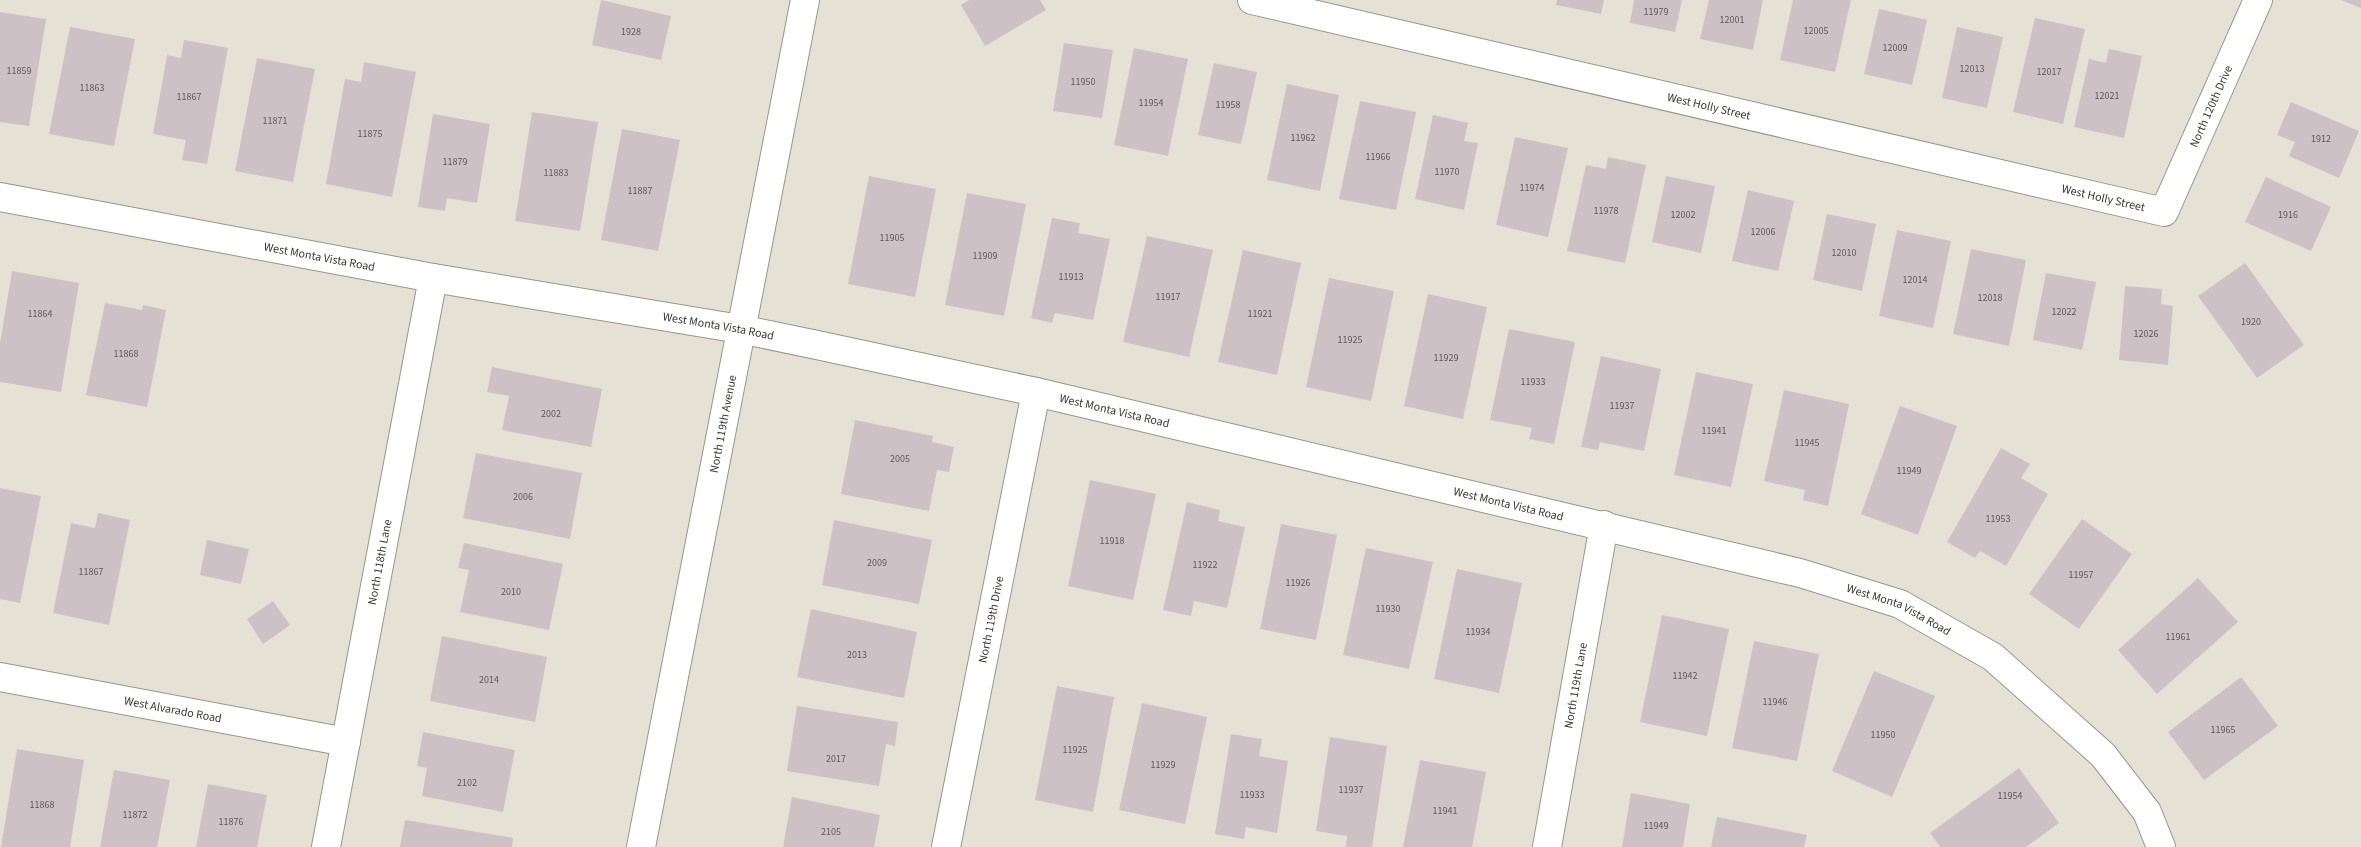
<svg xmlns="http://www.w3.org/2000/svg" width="2361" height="847" font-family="'Source Sans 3',sans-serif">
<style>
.building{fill:#cec1c6}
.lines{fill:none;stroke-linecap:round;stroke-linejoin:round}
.minor-casing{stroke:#9a958a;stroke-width:30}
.minor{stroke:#fff;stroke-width:28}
.labels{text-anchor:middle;stroke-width:5;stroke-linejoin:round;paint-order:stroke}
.number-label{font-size:10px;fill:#5f5a58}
.street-label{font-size:12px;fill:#3a3833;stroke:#e6e1d5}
</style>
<rect width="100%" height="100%" fill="#e6e1d5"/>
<!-- building -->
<g class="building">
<polygon points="601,0 671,16 661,60 592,45"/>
<polygon points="969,0 1040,0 1046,10 985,46 961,5"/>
<polygon points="1557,0 1604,0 1601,14 1556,5"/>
<polygon points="1634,0 1682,0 1675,32 1630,23"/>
<polygon points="1709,0 1763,0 1753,50 1700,39"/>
<polygon points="1793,0 1851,0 1835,72 1780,60"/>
<polygon points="2341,0 2361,0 2361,8"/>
<polygon points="1879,9 1927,20 1912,85 1864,74"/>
<polygon points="0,12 46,19 29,126 0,122"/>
<polygon points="2035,18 2085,29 2063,124 2013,112"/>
<polygon points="70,27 135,39 114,146 49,134"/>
<polygon points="1957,27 2003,37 1987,108 1942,98"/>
<polygon points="184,40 228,48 207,164 182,160 186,140 153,134 167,55 181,58"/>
<polygon points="1064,43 1113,50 1102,118 1053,111"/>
<polygon points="1134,48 1188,59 1168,156 1114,145"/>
<polygon points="2109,49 2142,56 2124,138 2074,127 2089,59 2106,63"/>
<polygon points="257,58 315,69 293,182 235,171"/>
<polygon points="364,62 416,72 392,197 326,184 345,79 361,82"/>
<polygon points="1214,63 1257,72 1241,144 1198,135"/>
<polygon points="1287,84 1339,95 1320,191 1267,180"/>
<polygon points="1360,101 1416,112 1396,210 1339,199"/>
<polygon points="2291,102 2359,131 2339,178 2289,156 2295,142 2277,135"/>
<polygon points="532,112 598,122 580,231 515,221"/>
<polygon points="433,114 490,124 477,203 447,198 445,211 418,207"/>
<polygon points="1433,115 1468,123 1464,141 1478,143 1464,210 1415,199"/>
<polygon points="622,129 680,140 658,251 601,240"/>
<polygon points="1515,137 1568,148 1548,237 1496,225"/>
<polygon points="1608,157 1646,165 1625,263 1567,251 1586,165 1606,169"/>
<polygon points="869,176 936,189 915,297 848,284"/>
<polygon points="1666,176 1715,186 1701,253 1652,242"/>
<polygon points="2266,177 2331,207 2311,251 2245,222"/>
<polygon points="1748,190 1794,201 1778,271 1732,261"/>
<polygon points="967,193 1026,204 1004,316 945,305"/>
<polygon points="1827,214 1876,224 1862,291 1813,280"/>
<polygon points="1052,218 1080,223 1078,233 1110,239 1093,320 1055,313 1052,323 1031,318"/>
<polygon points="1897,230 1951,241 1933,328 1879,316"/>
<polygon points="1147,236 1213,250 1189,357 1123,342"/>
<polygon points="1971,249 2026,260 2009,346 1953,334"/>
<polygon points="1243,250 1301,263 1277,375 1218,362"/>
<polygon points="2245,263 2304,345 2257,378 2198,296"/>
<polygon points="12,271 79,283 61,392 0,382 0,343"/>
<polygon points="2046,273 2096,282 2082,350 2033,340"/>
<polygon points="1329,278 1394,291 1371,401 1306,387"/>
<polygon points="2125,286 2162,289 2161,304 2173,306 2168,365 2119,360"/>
<polygon points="1428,294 1487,307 1463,419 1404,406"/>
<polygon points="105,303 142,310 143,305 166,310 147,407 86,395"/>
<polygon points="1509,329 1575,342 1554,444 1529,439 1532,428 1490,420"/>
<polygon points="1601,356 1661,369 1644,451 1600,442 1598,450 1581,447"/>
<polygon points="492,367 602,389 591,447 502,430 509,396 487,392"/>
<polygon points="1696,372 1753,384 1731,487 1674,475"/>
<polygon points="1784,390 1849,404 1828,506 1803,500 1805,490 1764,481"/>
<polygon points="1900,406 1957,426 1918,535 1861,514"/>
<polygon points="855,420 933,436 932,442 954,447 949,472 937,470 929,511 841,494"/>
<polygon points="2001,448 2030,464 2021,478 2048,494 2006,566 1980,551 1975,558 1947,542"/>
<polygon points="476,453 582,473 570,539 463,518"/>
<polygon points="1090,480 1156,494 1133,600 1068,586"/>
<polygon points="0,488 41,496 20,603 0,599"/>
<polygon points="1187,502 1220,510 1218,521 1245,527 1227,608 1194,601 1191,616 1163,610"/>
<polygon points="98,513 130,520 109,625 53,613 71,523 95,528"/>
<polygon points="2082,519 2132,554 2079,629 2029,594"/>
<polygon points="834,520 932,540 919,604 822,585"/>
<polygon points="1281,524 1337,535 1316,640 1260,629"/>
<polygon points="207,540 249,549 241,584 200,575"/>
<polygon points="464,543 563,564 549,630 460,612 469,570 458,568"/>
<polygon points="1366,548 1433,562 1409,669 1343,655"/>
<polygon points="1457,569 1522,583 1499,693 1434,679"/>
<polygon points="2198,578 2238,622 2157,694 2118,650"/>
<polygon points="273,601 290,625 263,644 247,619"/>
<polygon points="811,609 917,632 904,698 797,677"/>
<polygon points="1662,615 1729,629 1707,736 1640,722"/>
<polygon points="442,636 547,657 535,722 430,701"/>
<polygon points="1754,641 1819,654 1797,761 1732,748"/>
<polygon points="1874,671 1935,696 1892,797 1832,771"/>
<polygon points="2241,677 2278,726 2204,780 2168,732"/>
<polygon points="1057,686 1114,697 1093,812 1035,800"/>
<polygon points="1142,703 1207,717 1185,824 1119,810"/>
<polygon points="797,706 898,722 895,746 886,744 879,786 787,771"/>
<polygon points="423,732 515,750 503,812 422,796 427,768 417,766"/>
<polygon points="1231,734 1262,739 1259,756 1288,761 1277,833 1246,827 1244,839 1215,834"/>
<polygon points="1330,737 1387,746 1372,847 1346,847 1347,836 1316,831"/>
<polygon points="17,749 84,760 70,847 1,847"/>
<polygon points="1420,760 1486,772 1472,847 1403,847"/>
<polygon points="2019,768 2059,823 2026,847 1940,847 1930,833"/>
<polygon points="114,770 170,780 157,847 100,847"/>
<polygon points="208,784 267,795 257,847 196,847"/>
<polygon points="1631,793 1690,804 1683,847 1622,847"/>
<polygon points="792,797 880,815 874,847 783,847"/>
<polygon points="1717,817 1807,835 1804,847 1711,847"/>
<polygon points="405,820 513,838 512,847 400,847"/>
</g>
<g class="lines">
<defs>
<g id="minor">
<path id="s1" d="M 1252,0 L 2164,212 L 2258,0"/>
<path id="s2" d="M 0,197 L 433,278 L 740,329 L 817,345 L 1036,392 L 1800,573 L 1900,604 L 1993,657 L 2103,755 L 2147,812 L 2161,847"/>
<path id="s3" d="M 0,677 L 346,742"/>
<path id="s4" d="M 326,847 L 433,278"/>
<path id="s5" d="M 641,847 L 805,0"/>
<path id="s6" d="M 946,847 L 1036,392"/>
<path id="s7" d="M 1547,847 L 1604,525"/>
</g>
</defs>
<!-- minor casing -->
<use href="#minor" class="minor-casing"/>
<!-- minor -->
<use href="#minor" class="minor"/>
</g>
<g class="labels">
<!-- number labels -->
<g class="number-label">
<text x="1656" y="15">11979</text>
<text x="1732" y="23">12001</text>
<text x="1816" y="34">12005</text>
<text x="631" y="35">1928</text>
<text x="1895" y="51">12009</text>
<text x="1972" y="72">12013</text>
<text x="19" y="74">11859</text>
<text x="2049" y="75">12017</text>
<text x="1083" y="85">11950</text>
<text x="92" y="91">11863</text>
<text x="2107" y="99">12021</text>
<text x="189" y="100">11867</text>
<text x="1151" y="106">11954</text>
<text x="1228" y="108">11958</text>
<text x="275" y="124">11871</text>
<text x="370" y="137">11875</text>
<text x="1303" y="141">11962</text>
<text x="2321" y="142">1912</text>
<text x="1378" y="160">11966</text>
<text x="455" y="165">11879</text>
<text x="1447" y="175">11970</text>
<text x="556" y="176">11883</text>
<text x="1532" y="191">11974</text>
<text x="640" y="194">11887</text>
<text x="1606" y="214">11978</text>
<text x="1683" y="218">12002</text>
<text x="2288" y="218">1916</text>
<text x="1763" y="235">12006</text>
<text x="892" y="241">11905</text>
<text x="1844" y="256">12010</text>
<text x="985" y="259">11909</text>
<text x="1071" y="280">11913</text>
<text x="1915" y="283">12014</text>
<text x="1168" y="300">11917</text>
<text x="1990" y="301">12018</text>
<text x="2064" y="315">12022</text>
<text x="40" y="317">11864</text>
<text x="1260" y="317">11921</text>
<text x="2251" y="325">1920</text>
<text x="2146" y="337">12026</text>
<text x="1350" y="343">11925</text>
<text x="126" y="357">11868</text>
<text x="1446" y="361">11929</text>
<text x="1533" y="385">11933</text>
<text x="1622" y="409">11937</text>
<text x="551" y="417">2002</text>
<text x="1714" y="434">11941</text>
<text x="1807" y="446">11945</text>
<text x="900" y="462">2005</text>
<text x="1909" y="474">11949</text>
<text x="523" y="500">2006</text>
<text x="1998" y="522">11953</text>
<text x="1112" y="544">11918</text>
<text x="877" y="566">2009</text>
<text x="1205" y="568">11922</text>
<text x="91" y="575">11867</text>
<text x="2081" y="578">11957</text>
<text x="1298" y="586">11926</text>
<text x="511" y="595">2010</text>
<text x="1388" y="612">11930</text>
<text x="1478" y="635">11934</text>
<text x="2178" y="640">11961</text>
<text x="857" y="658">2013</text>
<text x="1685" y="679">11942</text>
<text x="489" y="683">2014</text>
<text x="1775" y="705">11946</text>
<text x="2223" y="733">11965</text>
<text x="1883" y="738">11950</text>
<text x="1075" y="753">11925</text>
<text x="836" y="762">2017</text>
<text x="1163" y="768">11929</text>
<text x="467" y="786">2102</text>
<text x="1351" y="793">11937</text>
<text x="1252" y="798">11933</text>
<text x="2010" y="799">11954</text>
<text x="42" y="808">11868</text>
<text x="1445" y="814">11941</text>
<text x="135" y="818">11872</text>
<text x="231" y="825">11876</text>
<text x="1656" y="829">11949</text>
<text x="831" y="835">2105</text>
</g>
<!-- street labels -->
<g class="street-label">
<text dy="4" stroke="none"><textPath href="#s1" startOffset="1052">North 120th Drive</textPath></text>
<text dy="4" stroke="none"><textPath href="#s1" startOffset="469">West Holly Street</textPath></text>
<text dy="4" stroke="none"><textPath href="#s1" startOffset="874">West Holly Street</textPath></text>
<text dy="4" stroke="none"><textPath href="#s2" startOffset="325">West Monta Vista Road</textPath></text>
<text dy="4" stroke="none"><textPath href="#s2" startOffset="730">West Monta Vista Road</textPath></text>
<text dy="4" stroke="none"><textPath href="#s2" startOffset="1135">West Monta Vista Road</textPath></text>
<text dy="4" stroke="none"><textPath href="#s5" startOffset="431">North 119th Avenue</textPath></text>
<text dy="4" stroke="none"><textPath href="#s2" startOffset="1540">West Monta Vista Road</textPath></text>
<text dy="4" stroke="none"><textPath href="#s4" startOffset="290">North 118th Lane</textPath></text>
<text dy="4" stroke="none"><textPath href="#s2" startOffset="1945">West Monta Vista Road</textPath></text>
<text dy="4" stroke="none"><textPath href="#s6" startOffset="232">North 119th Drive</textPath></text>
<text dy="4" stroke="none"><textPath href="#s7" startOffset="164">North 119th Lane</textPath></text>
<text dy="4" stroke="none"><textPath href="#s3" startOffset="176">West Alvarado Road</textPath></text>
</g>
</g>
</svg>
